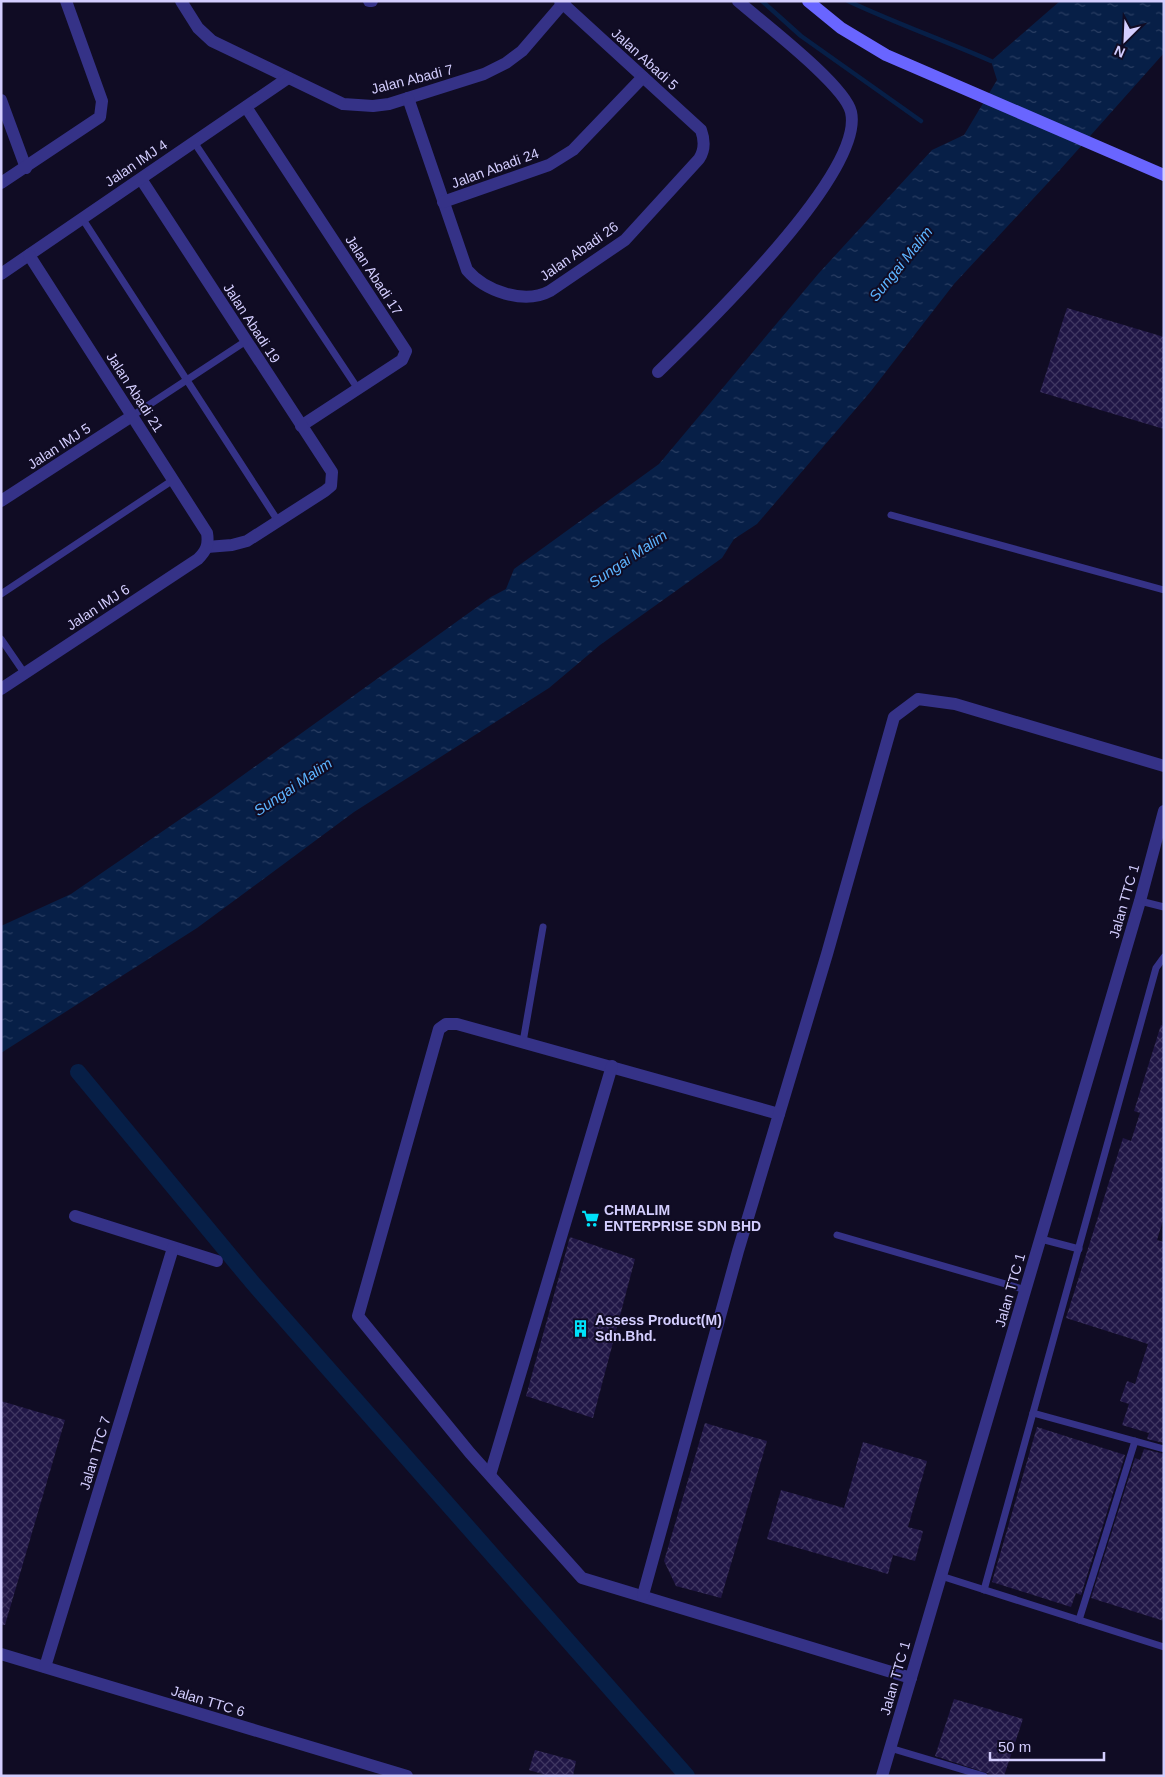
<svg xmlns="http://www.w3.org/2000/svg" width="1165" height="1777" font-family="Helvetica,sans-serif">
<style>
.water{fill:url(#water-ripples)}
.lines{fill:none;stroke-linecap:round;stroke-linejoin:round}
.stream{stroke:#071f47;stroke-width:4.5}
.canal{stroke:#071f47;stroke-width:16}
.building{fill:url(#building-cross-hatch)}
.lane{stroke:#353287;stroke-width:7}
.street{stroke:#353287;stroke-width:12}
.secondary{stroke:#6965ff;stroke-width:12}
.labels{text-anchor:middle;stroke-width:4;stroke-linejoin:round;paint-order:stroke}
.street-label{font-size:14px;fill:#d4ceff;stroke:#100c24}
.poi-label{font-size:14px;font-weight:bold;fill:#d4ceff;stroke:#100c24;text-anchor:start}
.water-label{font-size:15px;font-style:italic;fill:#5cb4ff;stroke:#100c24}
</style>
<defs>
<pattern id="water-ripples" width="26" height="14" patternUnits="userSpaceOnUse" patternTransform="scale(1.25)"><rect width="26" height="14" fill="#071f47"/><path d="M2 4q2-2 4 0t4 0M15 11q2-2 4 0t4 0" fill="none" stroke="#2a3e63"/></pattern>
<pattern id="building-cross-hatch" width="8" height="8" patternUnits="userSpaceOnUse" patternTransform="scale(1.25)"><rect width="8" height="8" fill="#201646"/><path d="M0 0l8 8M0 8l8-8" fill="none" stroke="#403762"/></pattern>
</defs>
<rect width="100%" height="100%" fill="#100c24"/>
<!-- water -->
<polygon class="water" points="1060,1 1164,1 1164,53 1058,172 954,284 871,391 757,524 734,539 722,558 600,645 549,688 354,812 197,928 1,1053 1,926 71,894 214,796 491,597 506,589 514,569 659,464 819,273 932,150 964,135 997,80 991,61"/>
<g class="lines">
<!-- stream -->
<g class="stream">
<polyline points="762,1 801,36 921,121"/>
<path d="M 848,1 C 895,23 943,40 991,61"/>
</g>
<!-- canal -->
<polyline class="canal" points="78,1072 252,1282 687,1776"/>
</g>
<!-- building -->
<g class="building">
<polygon points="1067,308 1164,337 1164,429 1040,392"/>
<polygon points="1161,1025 1164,1026 1164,1217 1157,1240 1164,1242 1164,1443 1147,1439 1149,1433 1122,1425 1129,1404 1120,1401 1127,1381 1135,1384 1148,1344 1066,1318 1123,1138 1131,1141 1140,1113 1134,1111"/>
<polygon points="570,1237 635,1259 593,1418 526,1396"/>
<polygon points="1,1401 65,1420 5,1625 1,1625"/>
<polygon points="705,1423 767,1441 721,1598 676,1586 664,1561"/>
<polygon points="1037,1427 1125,1455 1081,1595 1076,1593 1071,1607 992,1582"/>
<polygon points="863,1442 927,1461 908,1527 923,1531 915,1561 893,1555 888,1574 767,1539 781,1490 844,1508"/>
<polygon points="1144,1449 1164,1454 1164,1621 1091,1598 1135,1458 1140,1460"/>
<polygon points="954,1699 1023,1719 1004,1776 996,1776 935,1756"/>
<polygon points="535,1750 576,1761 573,1776 549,1776 529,1770"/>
</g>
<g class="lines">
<!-- lane -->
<g class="lane">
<polyline points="194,142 358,389"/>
<polyline points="82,218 278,521"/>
<polyline points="132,416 246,341"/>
<polyline points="891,515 1164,590"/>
<polyline points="1,594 173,480"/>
<polyline points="1,639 25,674"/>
<polyline points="1140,901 1164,907"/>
<polyline points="523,1042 543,927"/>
<polyline points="837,1235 1026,1290"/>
<polyline points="1041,1239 1079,1249"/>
<polyline points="1033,1413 1164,1449"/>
<polyline points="941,1576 1164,1647"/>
<polyline points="984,1590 1156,968 1164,957"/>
<polyline points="1079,1620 1135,1441"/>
<polyline points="890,1748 984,1776"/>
</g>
<!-- street -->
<g class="street">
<polyline points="181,1 198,28 212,41 343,104 373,106 389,104 484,74 506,63 522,51 565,1"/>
<polyline points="369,1 372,1"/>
<path d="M 408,98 L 467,270 C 485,291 524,305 550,291 L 625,240 L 699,159 C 705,150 705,141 701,130 L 560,1"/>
<polyline points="1,100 26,168"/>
<polyline points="246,107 406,351 402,360 301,426"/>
<polyline points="141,179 332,472 331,486 325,491 247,541 232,545 207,547"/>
<polyline points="1,183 100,117 102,101 66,1"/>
<polyline points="443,202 549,165 573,150 643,77"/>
<polyline points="1,274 288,78"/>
<path d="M 658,372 C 702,329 865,173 851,112 C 845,85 762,22 738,1"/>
<polyline points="1,501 132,416"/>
<path d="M 1,689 L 198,559 C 206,551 209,545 207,533 L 29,255"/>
<polyline points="779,1114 457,1024 446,1024 439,1029 358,1316 470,1453 582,1578 911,1678"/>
<polyline points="75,1216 217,1261"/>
<polyline points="490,1475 612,1066"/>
<polyline points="643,1595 738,1251 827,954 894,717 918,699 955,704 1164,766"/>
<polyline points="1,1654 407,1776"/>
<polyline points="45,1667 173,1248"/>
<polyline points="882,1776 1140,901 1164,811"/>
</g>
<!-- secondary -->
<polyline class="secondary" points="808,1 841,28 886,55 1164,175"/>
</g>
<!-- icons -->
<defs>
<symbol id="supermarket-bare" viewBox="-9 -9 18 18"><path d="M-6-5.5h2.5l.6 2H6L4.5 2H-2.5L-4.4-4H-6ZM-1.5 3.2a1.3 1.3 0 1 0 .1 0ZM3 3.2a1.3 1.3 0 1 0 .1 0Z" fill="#00e0f9" stroke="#100c24" stroke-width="2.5" paint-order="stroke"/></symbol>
<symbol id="building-bare" viewBox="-9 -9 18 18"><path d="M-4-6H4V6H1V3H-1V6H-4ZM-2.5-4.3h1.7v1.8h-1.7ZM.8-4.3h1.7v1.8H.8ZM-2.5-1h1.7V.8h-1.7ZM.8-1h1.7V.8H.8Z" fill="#00e0f9" stroke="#100c24" stroke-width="2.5" paint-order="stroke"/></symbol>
</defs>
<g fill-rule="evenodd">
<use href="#supermarket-bare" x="578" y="1206" width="25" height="25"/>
<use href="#building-bare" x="568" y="1316" width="25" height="25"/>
</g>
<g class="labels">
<!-- street labels -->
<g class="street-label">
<text transform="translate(645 59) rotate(42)" y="5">Jalan Abadi 5</text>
<text transform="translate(412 79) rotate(-14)" y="5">Jalan Abadi 7</text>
<text transform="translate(136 163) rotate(-34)" y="5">Jalan IMJ 4</text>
<text transform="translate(495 168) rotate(-20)" y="5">Jalan Abadi 24</text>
<text transform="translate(579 251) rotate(-35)" y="5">Jalan Abadi 26</text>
<text transform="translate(374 275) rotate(57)" y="5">Jalan Abadi 17</text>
<text transform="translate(252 323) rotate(57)" y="5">Jalan Abadi 19</text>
<text transform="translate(135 392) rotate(57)" y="5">Jalan Abadi 21</text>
<text transform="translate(59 446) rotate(-33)" y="5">Jalan IMJ 5</text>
<text transform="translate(98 607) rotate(-33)" y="5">Jalan IMJ 6</text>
<text transform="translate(1124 901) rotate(-74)" y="5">Jalan TTC 1</text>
<text transform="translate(1010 1290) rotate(-74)" y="5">Jalan TTC 1</text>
<text transform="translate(95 1453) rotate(-73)" y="5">Jalan TTC 7</text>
<text transform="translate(895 1678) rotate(-74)" y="5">Jalan TTC 1</text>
<text transform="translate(208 1701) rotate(17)" y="5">Jalan TTC 6</text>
</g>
<!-- poi labels -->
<g class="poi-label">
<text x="604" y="1215">CHMALIM<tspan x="604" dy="16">ENTERPRISE SDN BHD</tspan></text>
<text x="595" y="1325">Assess Product(M)<tspan x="595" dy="16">Sdn.Bhd.</tspan></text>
</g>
<!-- water labels -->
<g class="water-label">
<text transform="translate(901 264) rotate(-51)" y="5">Sungai Malim</text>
<text transform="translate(628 559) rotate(-34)" y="5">Sungai Malim</text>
<text transform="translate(293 787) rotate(-34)" y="5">Sungai Malim</text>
</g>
</g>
<!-- border -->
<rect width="1165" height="1777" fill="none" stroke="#d4ceff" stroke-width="5"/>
<!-- north arrow -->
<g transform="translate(1125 40) rotate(204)" stroke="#100c24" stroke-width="4" paint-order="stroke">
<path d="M0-4L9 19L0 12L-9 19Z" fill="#d4ceff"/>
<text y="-8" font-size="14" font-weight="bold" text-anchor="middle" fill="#d4ceff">N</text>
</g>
<!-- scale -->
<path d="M990 1752v8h114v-8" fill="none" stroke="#d4ceff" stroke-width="2.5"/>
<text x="998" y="1752" font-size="15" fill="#d4ceff" stroke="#100c24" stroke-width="4" paint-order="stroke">50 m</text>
</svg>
